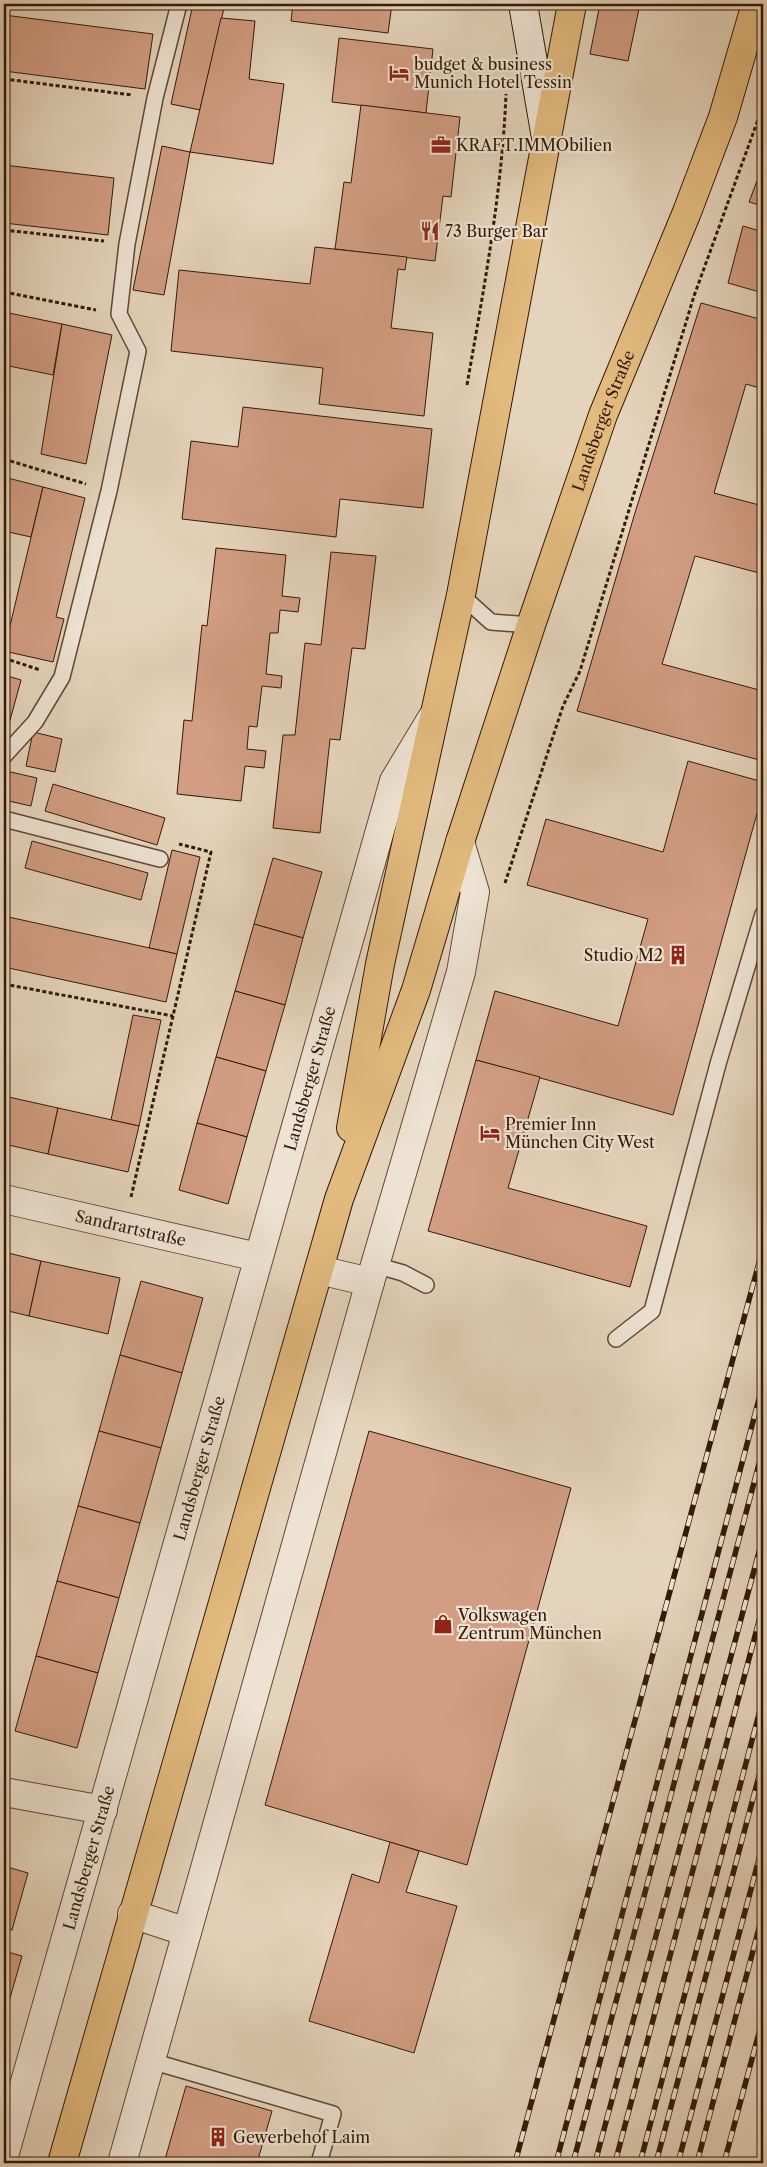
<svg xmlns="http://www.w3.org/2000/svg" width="767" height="2167" font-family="'Libre Caslon Text',serif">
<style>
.building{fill:#d29d82;stroke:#341908}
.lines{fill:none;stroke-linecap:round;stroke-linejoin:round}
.lane-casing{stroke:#604835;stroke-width:18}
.street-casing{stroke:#604835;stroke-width:30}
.secondary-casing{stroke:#341908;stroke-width:30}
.primary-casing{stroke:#341908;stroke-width:30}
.path{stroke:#341908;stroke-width:3;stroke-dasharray:4 2.5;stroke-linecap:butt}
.lane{stroke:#eee3d3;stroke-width:15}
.street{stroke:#eee3d3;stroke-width:28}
.secondary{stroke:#eee3d3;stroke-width:28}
.primary{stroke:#e2ba7e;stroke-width:28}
.rail-casing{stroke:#341908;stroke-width:5.5}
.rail{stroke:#eee3d3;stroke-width:4;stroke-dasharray:11;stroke-linecap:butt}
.labels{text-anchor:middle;stroke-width:4.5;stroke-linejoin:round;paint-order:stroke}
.poi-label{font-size:16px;fill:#341908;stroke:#eee3d3;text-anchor:start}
.street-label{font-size:16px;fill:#341908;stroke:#eee3d3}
</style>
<rect width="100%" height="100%" fill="#e5d4bc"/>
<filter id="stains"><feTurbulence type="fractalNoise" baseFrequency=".004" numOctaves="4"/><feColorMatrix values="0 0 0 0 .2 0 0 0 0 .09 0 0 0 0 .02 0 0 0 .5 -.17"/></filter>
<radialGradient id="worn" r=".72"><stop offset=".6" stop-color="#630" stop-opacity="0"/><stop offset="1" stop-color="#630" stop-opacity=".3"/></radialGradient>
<!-- building -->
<g class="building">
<polygon points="193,4 225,4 200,110 171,104"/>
<polygon points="293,4 392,4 388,33 291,21"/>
<polygon points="600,4 640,4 628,61 590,54"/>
<polygon points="4,15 153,34 145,89 4,71"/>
<polygon points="221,18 255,21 249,79 284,84 273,164 190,152"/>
<polygon points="339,38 433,49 426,113 332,102"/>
<polygon points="361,105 460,117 451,197 443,196 435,261 335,249 344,182 351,183"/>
<polygon points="162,146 190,152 164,295 133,290"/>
<polygon points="4,165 114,178 108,235 4,223"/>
<polygon points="763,165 763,206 749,202"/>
<polygon points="743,226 763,232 763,293 728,283"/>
<polygon points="315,247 407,257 405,270 398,269 391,328 433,333 424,416 319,404 323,368 171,351 179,270 310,284"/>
<polygon points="701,303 763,320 763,389 746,384 714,493 763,506 763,574 695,556 662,664 763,691 763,761 577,711 634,516"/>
<polygon points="4,312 62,324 53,375 4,365"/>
<polygon points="62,324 112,335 86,464 41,454"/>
<polygon points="243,407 432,429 423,508 340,499 336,537 182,519 191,441 238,447"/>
<polygon points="4,477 43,487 31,537 4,531"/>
<polygon points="43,487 85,498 56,617 64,619 53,662 4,651"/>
<polygon points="216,548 286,555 282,596 300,598 298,612 280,610 278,633 270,633 266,674 282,676 281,688 262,686 257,727 249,726 247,749 266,751 264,768 245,766 241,801 177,794 184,720 192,721 202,625 207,626"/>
<polygon points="331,552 376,556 365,649 352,648 340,740 330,739 320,833 273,828 283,735 295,735 305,643 321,645"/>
<polygon points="4,675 21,680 9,724 4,723"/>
<polygon points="33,732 62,739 55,772 26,766"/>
<polygon points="688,761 763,782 763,792 673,1115 476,1060 495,991 618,1026 648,919 527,885 546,819 663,852"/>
<polygon points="6,771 37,778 31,806 4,800"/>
<polygon points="53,784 165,818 157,845 45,811"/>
<polygon points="32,841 148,873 141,900 25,868"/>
<polygon points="172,850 200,857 177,954 149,948"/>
<polygon points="273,858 322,872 303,938 254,924"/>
<polygon points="4,916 177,954 166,1002 4,967"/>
<polygon points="254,924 303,938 285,1005 235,991"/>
<polygon points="235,991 285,1005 266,1071 216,1057"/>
<polygon points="133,1015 161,1020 139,1126 111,1120"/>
<polygon points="216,1057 266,1071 247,1137 197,1123"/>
<polygon points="476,1060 540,1077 508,1188 647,1226 630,1287 428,1231"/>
<polygon points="4,1096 58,1108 48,1154 4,1144"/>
<polygon points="58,1108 139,1126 128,1172 48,1154"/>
<polygon points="197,1123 247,1137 228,1204 179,1190"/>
<polygon points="4,1252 41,1261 29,1316 4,1310"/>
<polygon points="41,1261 120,1278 108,1334 29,1316"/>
<polygon points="141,1281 203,1298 182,1373 120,1355"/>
<polygon points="120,1355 182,1373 161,1448 99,1431"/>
<polygon points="99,1431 161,1448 140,1523 78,1506"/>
<polygon points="369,1431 571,1488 467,1865 265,1805"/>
<polygon points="78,1506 140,1523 119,1598 57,1581"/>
<polygon points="57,1581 119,1598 98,1673 36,1656"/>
<polygon points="36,1656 98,1673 77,1748 15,1731"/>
<polygon points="390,1842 419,1851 406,1892 457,1906 414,2053 309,2021 352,1874 379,1883"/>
<polygon points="4,1866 28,1873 12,1930 4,1928"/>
<polygon points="4,1928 7,1929 4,1942"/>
<polygon points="4,1951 22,1956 4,2019"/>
<polygon points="186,2086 272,2111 257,2163 164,2163"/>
</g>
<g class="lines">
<defs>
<g id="lane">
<polyline points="461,595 491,622 531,625"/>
<polyline points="4,756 35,722 62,677 109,491 138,351 119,314 127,244 155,98 179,4"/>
<polyline points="4,819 160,859"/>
<polyline points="375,1265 403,1273 426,1285"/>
<polyline points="616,1339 652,1311 718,1064 763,914"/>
<polyline points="151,2061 333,2114 319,2163"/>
</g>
<g id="street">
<path id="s1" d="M 4,1199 L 258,1257"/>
<polyline points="319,1270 370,1282"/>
<polyline points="4,1792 103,1810"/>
<polyline points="132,1914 187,1932"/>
<path id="s2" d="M 4,2156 L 394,781 L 432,718"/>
<polyline points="122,2163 370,1282 461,972 475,892 460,842"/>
</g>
<polyline id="secondary" points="523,4 546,138"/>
<g id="primary">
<polyline points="351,1128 380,964 461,595 572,4"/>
<path id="s3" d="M 62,2163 L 339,1199 L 416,990 L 460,842 L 531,625 L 603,415 L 687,212 L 723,117 L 756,4"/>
</g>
</defs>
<!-- lane casing -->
<use href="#lane" class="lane-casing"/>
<!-- street casing -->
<use href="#street" class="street-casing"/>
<!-- secondary casing -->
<use href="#secondary" class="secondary-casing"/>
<!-- primary casing -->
<use href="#primary" class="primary-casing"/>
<!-- path -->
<g class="path">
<polyline points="4,79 132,95"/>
<polyline points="4,230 104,241"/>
<polyline points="4,292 96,310"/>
<path d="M 467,385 C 484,288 502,192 506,94"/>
<polyline points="4,459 86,484"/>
<polyline points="4,658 40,670"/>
<polyline points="505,883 563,706 580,671 694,296 763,106"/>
<polyline points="4,984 173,1016"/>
<polyline points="131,1197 211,852 179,844"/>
</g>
<!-- lane -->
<use href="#lane" class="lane"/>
<!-- street -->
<use href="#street" class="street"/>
<!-- secondary -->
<use href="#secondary" class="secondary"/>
<!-- primary -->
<use href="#primary" class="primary"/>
<defs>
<g id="rail">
<polyline points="515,2163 763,1248"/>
<polyline points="556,2163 763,1384"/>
<polyline points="573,2163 763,1449"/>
<polyline points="595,2163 763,1537"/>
<polyline points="615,2163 763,1606"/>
<polyline points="640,2163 763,1699"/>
<polyline points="656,2163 763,1761"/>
<polyline points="678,2163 763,1844"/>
<polyline points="697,2163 763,1913"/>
<polyline points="724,2163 763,2018"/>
</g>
</defs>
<!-- rail casing -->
<use href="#rail" class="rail-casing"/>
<!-- rail -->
<use href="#rail" class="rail"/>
</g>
<!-- icons -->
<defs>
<symbol id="hotel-bare" viewBox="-9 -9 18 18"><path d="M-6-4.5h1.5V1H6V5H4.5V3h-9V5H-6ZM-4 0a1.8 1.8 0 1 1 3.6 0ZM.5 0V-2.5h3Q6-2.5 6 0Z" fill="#8f2418" stroke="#eee3d3" stroke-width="2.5" paint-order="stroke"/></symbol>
<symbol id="office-bare" viewBox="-9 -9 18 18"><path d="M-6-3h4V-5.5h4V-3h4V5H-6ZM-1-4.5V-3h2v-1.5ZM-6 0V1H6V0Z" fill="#8f2418" stroke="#eee3d3" stroke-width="2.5" paint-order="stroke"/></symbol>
<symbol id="restaurant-bare" viewBox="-9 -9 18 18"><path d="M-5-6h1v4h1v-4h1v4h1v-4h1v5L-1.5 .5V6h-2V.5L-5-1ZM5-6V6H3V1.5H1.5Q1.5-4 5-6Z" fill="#8f2418" stroke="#eee3d3" stroke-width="2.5" paint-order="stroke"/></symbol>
<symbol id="building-bare" viewBox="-9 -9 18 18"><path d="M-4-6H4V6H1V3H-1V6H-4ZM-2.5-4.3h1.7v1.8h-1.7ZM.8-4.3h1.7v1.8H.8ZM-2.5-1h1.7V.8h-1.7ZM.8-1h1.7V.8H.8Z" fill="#8f2418" stroke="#eee3d3" stroke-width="2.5" paint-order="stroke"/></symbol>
<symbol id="shop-bare" viewBox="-9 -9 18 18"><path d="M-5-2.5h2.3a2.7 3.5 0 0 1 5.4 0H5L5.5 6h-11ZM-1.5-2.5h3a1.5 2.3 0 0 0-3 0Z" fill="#8f2418" stroke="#eee3d3" stroke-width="2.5" paint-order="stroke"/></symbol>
</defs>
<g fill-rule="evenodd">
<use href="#hotel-bare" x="385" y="59" width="28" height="28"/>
<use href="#office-bare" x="427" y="131" width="28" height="28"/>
<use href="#restaurant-bare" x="416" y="217" width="28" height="28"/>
<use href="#building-bare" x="664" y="941" width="28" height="28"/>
<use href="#hotel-bare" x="476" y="1119" width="28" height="28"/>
<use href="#shop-bare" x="429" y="1610" width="28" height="28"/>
<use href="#building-bare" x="204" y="2123" width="28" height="28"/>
</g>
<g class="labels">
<!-- poi labels -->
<g class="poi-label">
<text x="414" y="70">budget &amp; business<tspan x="414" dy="18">Munich Hotel Tessin</tspan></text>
<text x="456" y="151">KRAFT.IMMObilien</text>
<text x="445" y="237">73 Burger Bar</text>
<text x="663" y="961" text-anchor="end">Studio M2</text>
<text x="505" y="1130">Premier Inn<tspan x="505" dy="18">München City West</tspan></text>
<text x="458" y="1621">Volkswagen<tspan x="458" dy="18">Zentrum München</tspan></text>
<text x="233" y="2143">Gewerbehof Laim</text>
</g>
<!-- street labels -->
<g class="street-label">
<text dy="6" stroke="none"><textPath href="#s3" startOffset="1825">Landsberger Straße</textPath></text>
<text dy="6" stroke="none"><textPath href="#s2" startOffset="1120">Landsberger Straße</textPath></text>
<text dy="6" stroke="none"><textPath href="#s1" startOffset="130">Sandrartstraße</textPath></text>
<text dy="6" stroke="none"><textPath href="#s2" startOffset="715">Landsberger Straße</textPath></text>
<text dy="6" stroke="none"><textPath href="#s2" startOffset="310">Landsberger Straße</textPath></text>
</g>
</g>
<!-- margin -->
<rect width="767" height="2167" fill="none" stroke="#e5d4bc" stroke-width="20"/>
<rect x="5" y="5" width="757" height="2157" fill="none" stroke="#341908" stroke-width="2.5"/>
<rect x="10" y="10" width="747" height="2147" fill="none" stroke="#341908"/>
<rect width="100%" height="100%" filter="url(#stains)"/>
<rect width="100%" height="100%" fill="url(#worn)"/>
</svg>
